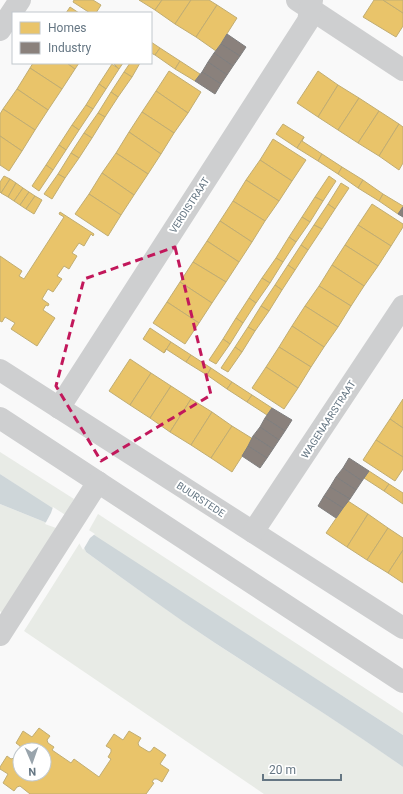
<svg xmlns="http://www.w3.org/2000/svg" width="403" height="794" font-family="Roboto,sans-serif">
<style>
.green{fill:#e8ebe6}
.water{fill:#ced6d9}
.pier{fill:#f9f9f9}
.homes{fill:#e9c46a;stroke:#c1ad72;fill-rule:evenodd}
.industry{fill:#8a817c;stroke:#7f7e7e}
.lines{fill:none;stroke-linecap:round;stroke-linejoin:round}
.minor{stroke:#cecfd0;stroke-width:22}
.marked{fill:none;stroke:#c2185b;stroke-width:3;stroke-dasharray:8 5;stroke-linejoin:round}
.labels{text-anchor:middle;stroke-width:4;stroke-linejoin:round;paint-order:stroke}
.street-label{font-size:10px;fill:#657683;stroke:#fff}
</style>
<rect width="100%" height="100%" fill="#f9f9f9"/>
<!-- green -->
<g class="green">
<polygon points="0,452 74,499 64,517 0,474"/>
<polygon points="0,504 57,527 2,613 0,611"/>
<polygon points="98,514 403,713 403,735 88,532"/>
<path d="M 81,541 L 86,552 C 129,583 172,614 215,643 C 278,684 342,723 403,767 L 403,794 L 264,794 L 24,631 Z"/>
</g>
<!-- water -->
<path class="water" d="M 0,474 L 403,735 L 403,767 C 341,723 278,684 215,643 C 171,614 129,583 86,552 L 81,541 L 57,527 L 0,504 Z"/>
<!-- pier -->
<polygon class="pier" points="53,507 95,534 90,538 83,550 79,543 56,528 45,524 51,513"/>
<!-- homes -->
<g class="homes">
<polygon points="74,0 93,0 101,5 96,13 90,13 73,2"/>
<polygon points="139,0 162,0 155,10"/>
<polygon points="162,0 191,0 175,24 155,10"/>
<polygon points="191,0 209,0 217,5 196,37 175,24"/>
<polygon points="374,0 383,0 403,13 403,26 396,37 363,17"/>
<polygon points="383,0 403,0 403,13"/>
<polygon points="217,5 237,18 216,51 196,37"/>
<polygon points="70,7 79,13 66,13"/>
<polygon points="151,42 160,48 155,55 151,53"/>
<polygon points="160,48 180,61 175,69 155,55"/>
<polygon points="180,61 200,74 195,81 175,69"/>
<polygon points="33,63 67,63 75,69 62,89 30,68"/>
<polygon points="67,63 79,63 75,69"/>
<polygon points="113,63 123,63 119,69"/>
<polygon points="130,63 140,63 132,77 124,72"/>
<polygon points="112,64 119,69 106,89 99,84"/>
<polygon points="30,68 62,89 48,110 17,89"/>
<polygon points="169,71 201,92 188,113 156,91"/>
<polygon points="318,71 338,85 318,117 297,103"/>
<polygon points="124,72 132,77 118,97 111,92"/>
<polygon points="99,84 106,89 93,109 86,105"/>
<polygon points="338,85 359,98 338,130 318,117"/>
<polygon points="17,89 48,110 35,130 3,109"/>
<polygon points="156,91 188,113 174,133 142,112"/>
<polygon points="111,92 118,97 105,117 98,113"/>
<polygon points="359,98 379,111 358,143 338,130"/>
<polygon points="86,105 93,109 79,130 72,125"/>
<polygon points="3,109 35,130 22,151 0,136 0,114"/>
<polygon points="379,111 399,124 379,156 358,143"/>
<polygon points="142,112 174,133 161,154 129,132"/>
<polygon points="98,113 105,117 92,138 84,133"/>
<polygon points="283,124 304,137 297,148 276,134"/>
<polygon points="399,124 403,127 403,163 399,170 379,156"/>
<polygon points="72,125 79,130 66,150 59,145"/>
<polygon points="129,132 161,154 148,174 116,153"/>
<polygon points="84,133 92,138 79,158 71,153"/>
<polygon points="0,136 22,151 9,171 0,165"/>
<polygon points="304,137 302,141 322,154 318,161 297,148"/>
<polygon points="273,139 306,160 292,181 260,160"/>
<polygon points="59,145 66,150 53,170 46,165"/>
<polygon points="71,153 79,158 65,178 58,174"/>
<polygon points="116,153 148,174 134,195 102,173"/>
<polygon points="322,154 342,167 338,174 318,161"/>
<polygon points="260,160 292,181 279,201 246,180"/>
<polygon points="46,165 53,170 39,191 32,186"/>
<polygon points="342,167 363,180 358,188 338,174"/>
<polygon points="102,173 134,195 121,215 89,194"/>
<polygon points="58,174 65,178 52,199 44,194"/>
<polygon points="4,176 10,179 1,193 0,192 0,182"/>
<polygon points="329,176 336,181 323,201 315,197"/>
<polygon points="10,179 16,183 8,197 1,193"/>
<polygon points="246,180 279,201 265,221 233,201"/>
<polygon points="363,180 383,194 379,201 358,188"/>
<polygon points="16,183 23,188 14,201 8,197"/>
<polygon points="341,183 349,188 335,209 328,204"/>
<polygon points="23,188 29,192 20,205 14,201"/>
<polygon points="29,192 35,196 26,209 20,205"/>
<polygon points="89,194 121,215 108,236 75,214"/>
<polygon points="383,194 403,206 398,214 379,201"/>
<polygon points="35,196 42,200 34,214 26,209"/>
<polygon points="315,197 323,201 310,222 302,217"/>
<polygon points="233,201 265,221 252,242 220,221"/>
<polygon points="328,204 335,209 322,229 314,225"/>
<polygon points="372,204 403,224 403,227 391,246 358,225"/>
<polygon points="60,212 94,234 93,236 91,234 84,246 79,243 72,253 77,256 69,269 64,266 57,276 62,279 53,292 48,289 42,299 49,304 48,306 46,305 43,310 55,318 37,346 11,329 15,323 5,317 2,322 0,321 0,256 22,271 19,276 24,279 64,217 59,214"/>
<polygon points="302,217 310,222 296,242 289,237"/>
<polygon points="220,221 252,242 239,262 207,241"/>
<polygon points="314,225 322,229 308,250 301,245"/>
<polygon points="358,225 391,246 378,266 345,245"/>
<polygon points="289,237 296,242 283,262 276,258"/>
<polygon points="207,241 239,262 226,282 193,262"/>
<polygon points="301,245 308,250 295,270 288,265"/>
<polygon points="345,245 378,266 364,286 332,265"/>
<polygon points="276,258 283,262 270,283 262,278"/>
<polygon points="193,262 226,282 212,303 180,282"/>
<polygon points="288,265 295,270 282,290 275,285"/>
<polygon points="332,265 364,286 351,306 319,286"/>
<polygon points="262,278 270,283 256,303 249,298"/>
<polygon points="180,282 212,303 199,323 167,302"/>
<polygon points="275,285 282,290 269,311 261,306"/>
<polygon points="319,286 351,306 338,327 305,306"/>
<polygon points="249,298 256,303 243,323 236,318"/>
<polygon points="167,302 199,323 185,344 153,323"/>
<polygon points="261,306 269,311 255,331 248,327"/>
<polygon points="305,306 338,327 324,347 292,326"/>
<polygon points="236,318 243,323 230,344 223,339"/>
<polygon points="292,326 324,347 311,367 279,347"/>
<polygon points="248,327 255,331 242,352 235,347"/>
<polygon points="150,328 171,342 164,353 143,339"/>
<polygon points="223,339 230,344 216,364 209,360"/>
<polygon points="171,342 191,355 186,362 166,349 164,353"/>
<polygon points="235,347 242,352 228,372 221,368"/>
<polygon points="279,347 311,367 298,388 266,367"/>
<polygon points="191,355 211,368 207,375 186,362"/>
<polygon points="130,359 151,373 130,405 109,391"/>
<polygon points="266,367 298,388 284,409 252,388"/>
<polygon points="211,368 232,382 227,389 207,375"/>
<polygon points="151,373 171,386 150,418 130,405"/>
<polygon points="232,382 252,395 247,402 227,389"/>
<polygon points="171,386 191,399 170,432 150,418"/>
<polygon points="252,395 272,408 267,415 247,402"/>
<polygon points="191,399 212,412 191,445 170,432"/>
<polygon points="403,399 403,428 390,419"/>
<polygon points="212,412 232,426 211,458 191,445"/>
<polygon points="390,419 403,428 403,457 376,440"/>
<polygon points="232,426 253,439 232,472 211,458"/>
<polygon points="376,440 403,457 403,469 395,481 363,460"/>
<polygon points="369,471 389,484 384,491 364,478"/>
<polygon points="389,484 403,493 403,504 384,491"/>
<polygon points="348,501 368,514 347,547 326,533"/>
<polygon points="368,514 388,528 367,560 347,547"/>
<polygon points="388,528 403,538 403,550 388,573 367,560"/>
<polygon points="403,550 403,583 388,573"/>
<path d="M 39,728 L 50,736 L 47,740 L 48,743 L 54,747 L 52,750 L 71,763 L 74,759 L 99,777 L 111,759 L 108,757 L 111,752 L 111,749 L 106,746 L 114,734 L 123,740 L 129,731 L 141,738 L 138,743 L 139,746 L 149,752 L 151,751 L 154,747 L 166,755 L 160,764 L 169,770 L 162,782 L 157,779 L 154,779 L 152,782 L 154,783 L 146,794 L 30,794 L 20,786 L 17,787 L 14,791 L 3,783 L 8,774 L 0,769 L 0,767 L 7,756 L 11,759 L 14,758 L 21,749 L 20,746 L 16,743 L 23,731 L 32,737 ZM 20,750 L 44,750 L 44,774 L 20,774 Z"/>
</g>
<!-- industry -->
<g class="industry">
<polygon points="227,34 246,47 240,56 221,44"/>
<polygon points="221,44 240,56 233,66 214,53"/>
<polygon points="214,53 233,66 227,75 208,62"/>
<polygon points="208,62 227,75 221,84 202,72"/>
<polygon points="202,72 221,84 215,94 195,81"/>
<polygon points="403,207 403,217 398,214"/>
<polygon points="272,408 292,420 285,431 265,418"/>
<polygon points="265,418 285,431 279,440 260,427"/>
<polygon points="260,427 279,440 273,449 253,436"/>
<polygon points="253,436 273,449 267,458 248,446"/>
<polygon points="248,446 267,458 260,468 242,456"/>
<polygon points="349,458 369,471 362,481 343,468"/>
<polygon points="343,468 362,481 356,490 336,477"/>
<polygon points="336,477 356,490 350,499 330,487"/>
<polygon points="330,487 350,499 343,508 324,496"/>
<polygon points="324,496 343,508 336,518 318,506"/>
</g>
<g class="lines">
<!-- minor -->
<g class="minor">
<polyline points="297,0 403,70"/>
<polyline points="0,30 20,0"/>
<polyline points="0,370 403,628"/>
<polyline points="59,408 308,21 312,0"/>
<polyline points="0,418 403,682"/>
<polyline points="253,532 403,306"/>
<polyline points="0,635 98,482"/>
</g>
</g>
<!-- marked area -->
<path class="marked" d="M 175,247 L 211,395 L 101,461 L 56,386 L 84,279 Z"/>
<g class="labels">
<!-- street labels -->
<g class="street-label">
<text transform="translate(189 205) rotate(-57)" y="4">VERDISTRAAT</text>
<text transform="translate(328 419) rotate(-57)" y="4">WAGENAARSTRAAT</text>
<text transform="translate(201 499) rotate(33)" y="4">BUURSTEDE</text>
</g>
</g>
<!-- legend -->
<rect x="12" y="12" width="140" height="52" fill="#ffffff" stroke="#c1c8cd"/>
<rect x="20" y="22" width="20" height="12" fill="#e9c46a" stroke="#c1c8cd"/>
<text x="48" y="32" font-size="12" fill="#657683">Homes</text>
<rect x="20" y="42" width="20" height="12" fill="#8a817c" stroke="#c1c8cd"/>
<text x="48" y="52" font-size="12" fill="#657683">Industry</text>
<!-- north arrow -->
<g transform="translate(32 762) rotate(178)"><circle r="19" fill="#ffffff" stroke="#c1c8cd"/>
<path d="M0-3L7 15L0 10L-7 15Z" fill="#99a4ac"/>
<text y="-6" font-size="11" font-weight="bold" text-anchor="middle" fill="#657683">N</text>
</g>
<!-- scale -->
<path d="M263 774v6h78v-6" fill="none" stroke="#657683" stroke-width="2"/>
<text x="269" y="774" font-size="12" fill="#657683" stroke="#ffffff" stroke-width="3" paint-order="stroke">20 m</text>
</svg>
